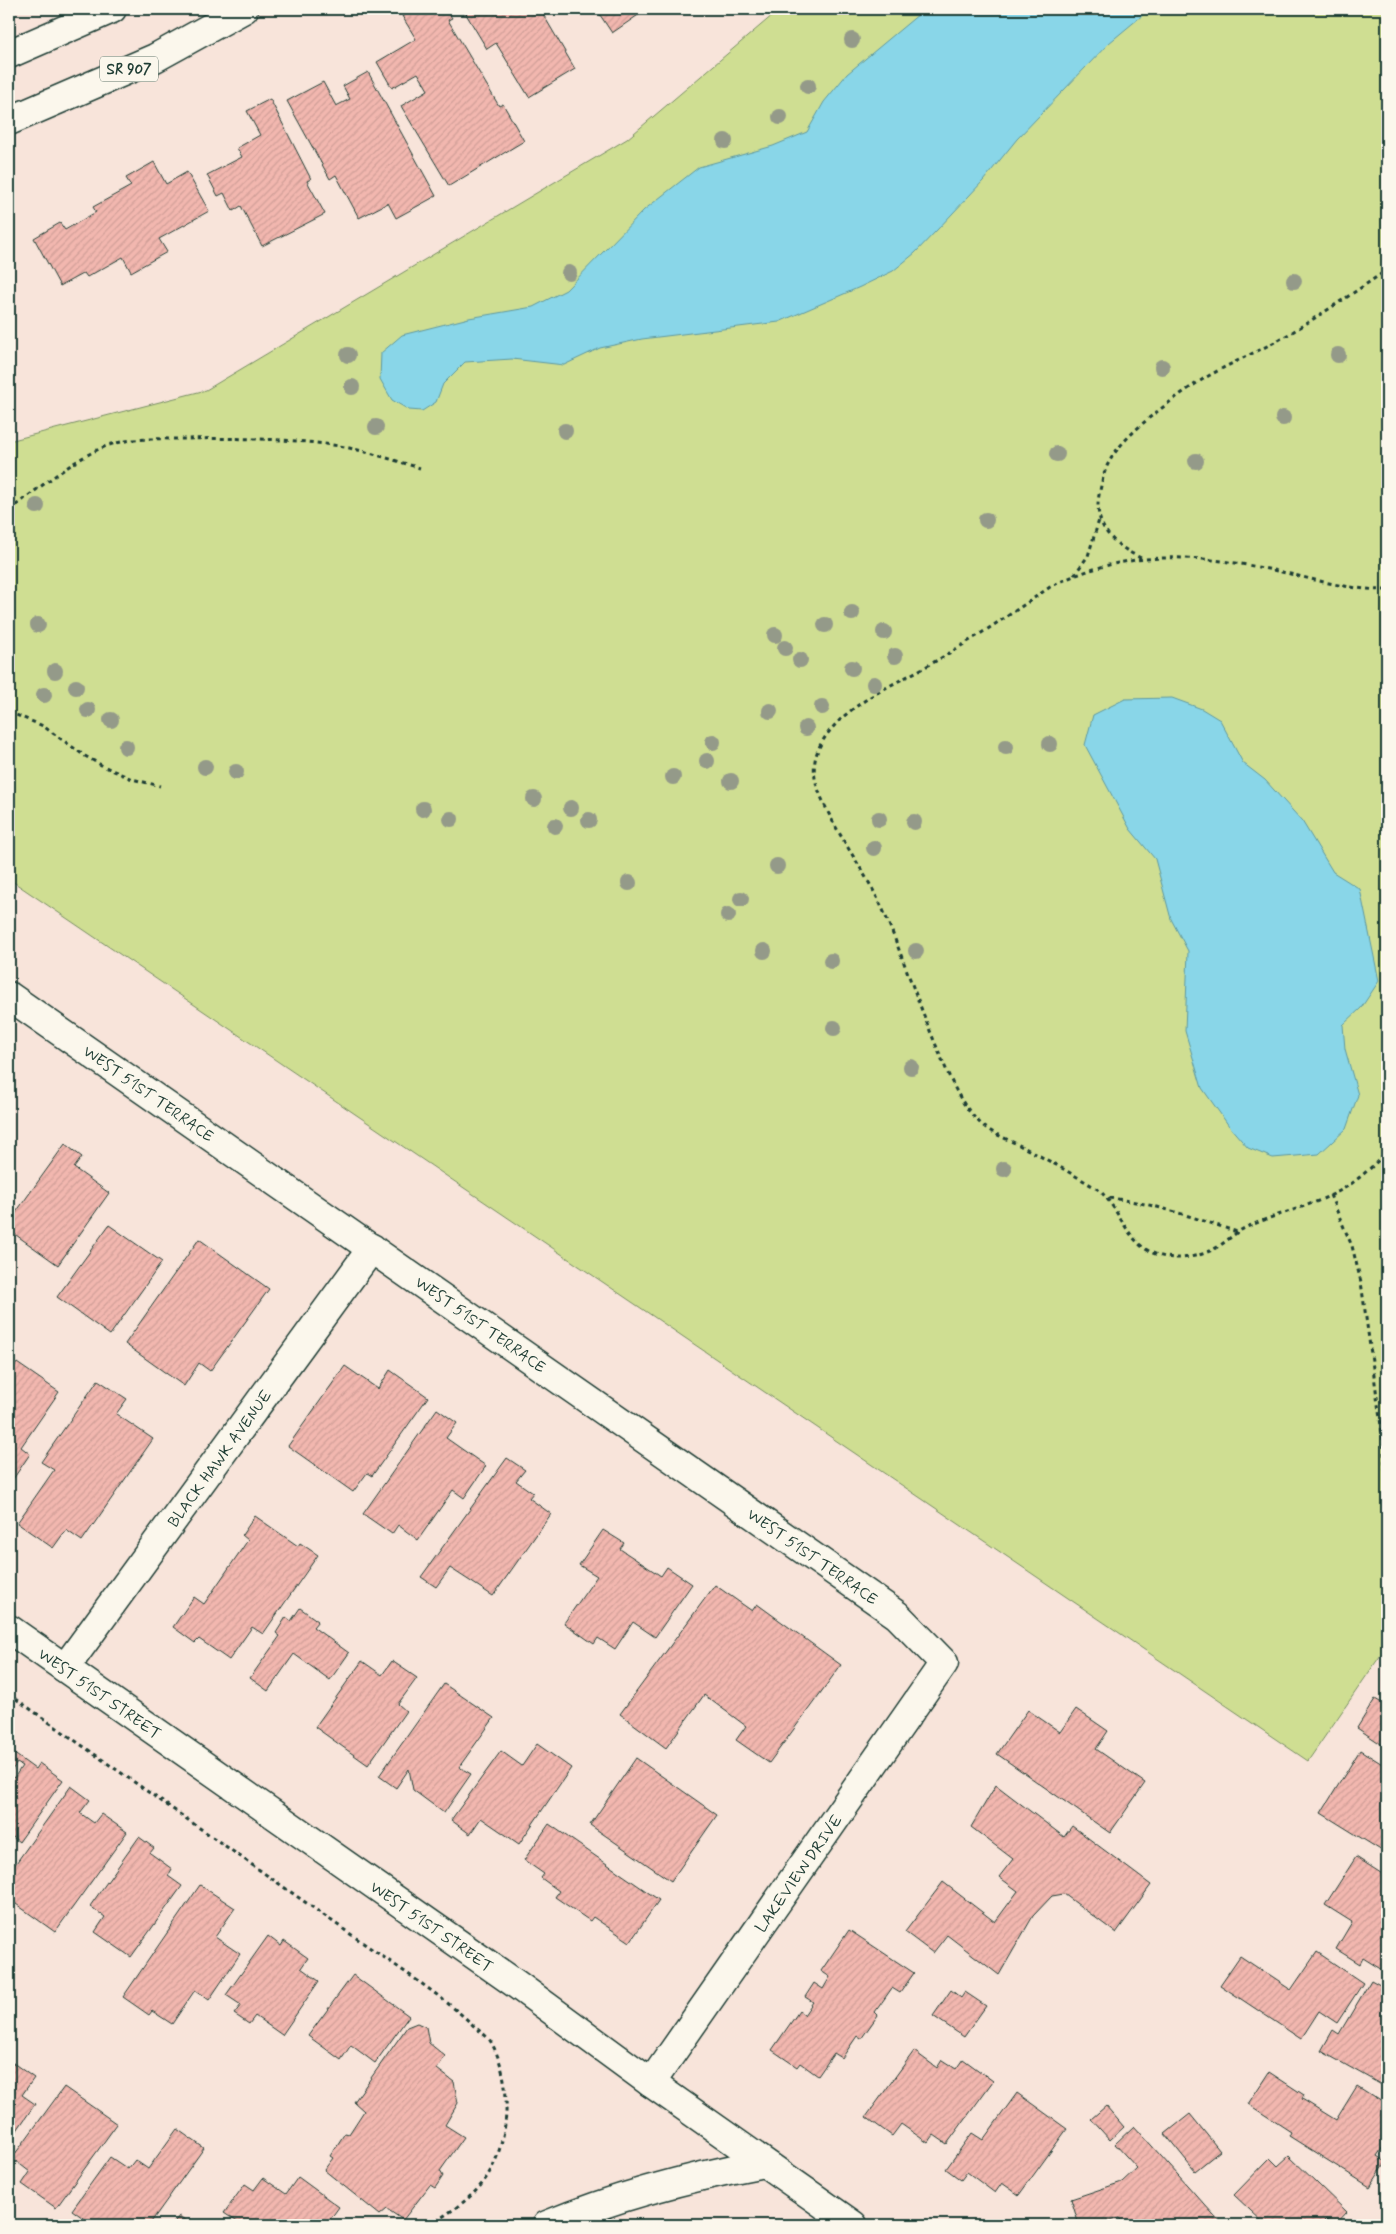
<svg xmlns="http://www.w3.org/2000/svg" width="1396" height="2234" font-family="Mynerve,sans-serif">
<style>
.grass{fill:#cfde92;stroke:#778e63}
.water{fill:#89d6e8;stroke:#5f99a0}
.building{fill:url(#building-hatch);stroke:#1f3d34}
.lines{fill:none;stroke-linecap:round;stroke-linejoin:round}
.minor-casing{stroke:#1f3d34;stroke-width:31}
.tertiary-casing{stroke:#1f3d34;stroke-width:31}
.primary-casing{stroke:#1f3d34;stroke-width:31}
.path{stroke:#1f3d34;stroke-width:3;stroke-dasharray:4 4;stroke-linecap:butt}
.minor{stroke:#fbf7ec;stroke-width:28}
.tertiary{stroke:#fbf7ec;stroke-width:28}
.primary{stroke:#fbf7ec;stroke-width:28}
.tree{fill:#949a89}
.labels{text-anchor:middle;stroke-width:4.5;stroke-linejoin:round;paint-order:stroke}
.shield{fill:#fbf7ec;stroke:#61756b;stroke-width:1}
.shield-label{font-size:15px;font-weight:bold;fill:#1f3d34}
.street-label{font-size:16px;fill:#1f3d34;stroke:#fbf7ec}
</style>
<defs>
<pattern id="building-hatch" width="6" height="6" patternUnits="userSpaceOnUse" patternTransform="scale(1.25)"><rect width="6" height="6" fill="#f2b7af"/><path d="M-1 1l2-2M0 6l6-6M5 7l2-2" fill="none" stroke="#cf9e97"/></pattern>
</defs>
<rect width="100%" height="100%" fill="#f8e4da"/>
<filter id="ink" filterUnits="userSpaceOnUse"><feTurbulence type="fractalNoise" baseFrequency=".02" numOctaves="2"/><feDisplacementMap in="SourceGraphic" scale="10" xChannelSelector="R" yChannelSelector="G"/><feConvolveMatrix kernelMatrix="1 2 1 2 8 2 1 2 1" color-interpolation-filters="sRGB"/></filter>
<g filter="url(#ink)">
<!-- grass -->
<polygon class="grass" points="780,9 1387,9 1387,1646 1308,1761 9,879 9,441 206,390 627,139"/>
<!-- water -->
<g class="water">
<polygon points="925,9 1150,9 1109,43 1017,139 983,181 937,230 915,253 893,271 860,287 779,322 642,339 600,348 564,365 512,359 465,362 443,384 436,402 422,411 409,410 392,400 380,379 381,353 402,335 469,318 533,307 566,290 644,210 699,167 773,146 807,132 824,102 847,74"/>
<polygon points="1172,698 1202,709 1220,720 1243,763 1265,780 1302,821 1333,872 1360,889 1379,981 1361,1008 1343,1025 1345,1049 1358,1095 1346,1129 1319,1154 1273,1158 1248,1148 1229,1126 1202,1088 1185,1031 1188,951 1171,919 1155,859 1130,829 1085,745 1093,715 1125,699"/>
</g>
<!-- building -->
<g class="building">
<polygon points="415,9 446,9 452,18 448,20 499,106 503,104 524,141 449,186 401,106 428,90 418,73 392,88 377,62 416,39 402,16"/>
<polygon points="463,9 540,9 575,69 529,97 496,43 487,49"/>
<polygon points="596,9 647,9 612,33"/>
<polygon points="368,72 436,196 396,218 388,203 359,218 336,175 330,179 287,101 323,82 336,106 350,99 343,86"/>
<polygon points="270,99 311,179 307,181 325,214 262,246 241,206 233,211 224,193 218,196 207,175 242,157 237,148 260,135 247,111"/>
<polygon points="154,162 166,184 187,172 209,211 159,239 167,252 131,272 123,257 87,277 84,273 60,286 34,238 60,223 65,230 96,212 93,207 131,186 126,178"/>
<polygon points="65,1144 82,1157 74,1168 109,1193 58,1265 9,1230 9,1222"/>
<polygon points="109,1225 162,1262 110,1335 57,1297"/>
<polygon points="199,1239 269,1289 210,1371 199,1363 184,1386 125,1344"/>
<polygon points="17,1363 59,1392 21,1447 30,1454 9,1485 9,1374"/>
<polygon points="345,1366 378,1389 390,1370 428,1397 372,1476 367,1473 353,1492 288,1446"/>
<polygon points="98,1380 127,1399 116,1414 153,1439 82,1541 66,1530 53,1548 17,1523 54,1470 41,1462"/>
<polygon points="437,1409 457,1423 446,1438 486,1466 464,1498 453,1490 418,1540 398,1525 392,1534 363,1514"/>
<polygon points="507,1458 525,1470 516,1481 533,1493 529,1498 551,1514 493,1596 450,1568 436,1587 421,1577"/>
<polygon points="255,1516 298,1546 300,1543 318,1555 263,1634 252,1627 229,1660 199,1639 195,1643 173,1627 194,1597 204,1604 248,1540 242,1535"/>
<polygon points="603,1530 624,1543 620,1549 661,1576 667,1567 692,1584 655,1637 633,1622 615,1649 598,1638 594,1644 564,1623 597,1576 579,1565"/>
<polygon points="715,1585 752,1611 757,1604 841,1665 769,1763 736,1740 746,1726 704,1695 666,1748 620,1714"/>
<polygon points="300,1608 318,1621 313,1627 349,1653 330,1680 294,1654 268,1691 250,1678 280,1636 276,1633 286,1617 291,1621"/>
<polygon points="362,1661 382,1675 392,1661 417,1678 398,1704 406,1711 368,1765 315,1727"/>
<polygon points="444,1684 494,1718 459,1767 471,1774 444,1813 413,1790 409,1769 396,1788 379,1776"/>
<polygon points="1375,1699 1387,1706 1387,1748 1357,1728"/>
<polygon points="1076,1709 1108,1731 1096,1749 1145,1783 1110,1833 997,1754 1028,1710 1060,1732"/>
<polygon points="537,1744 571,1768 519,1844 481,1818 470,1834 451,1820 501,1751 522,1766"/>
<polygon points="9,1750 35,1769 39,1763 63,1780 19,1842 9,1834 9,1774 14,1778 22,1766 17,1763 9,1774"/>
<polygon points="1360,1750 1387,1767 1387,1854 1321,1813"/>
<polygon points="636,1758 717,1815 671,1881 590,1825"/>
<polygon points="996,1785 1064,1837 1072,1826 1151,1885 1116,1933 1064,1894 1052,1896 1033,1916 999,1975 947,1935 933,1953 905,1932 943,1882 995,1922 1018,1891 999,1877 1013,1859 971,1827"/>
<polygon points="71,1786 90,1800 80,1813 94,1823 101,1814 127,1832 55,1932 9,1899 9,1873"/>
<polygon points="549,1824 659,1900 630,1942 593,1917 590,1921 555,1897 559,1891 541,1878 544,1874 524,1860"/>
<polygon points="139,1837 154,1848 150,1853 172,1869 168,1876 182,1886 131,1957 95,1932 105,1917 90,1906"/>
<polygon points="1356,1857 1387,1877 1387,1973 1363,1958 1360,1964 1336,1949 1352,1922 1325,1905"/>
<polygon points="200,1885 235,1908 215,1937 240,1954 209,2000 195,1990 172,2024 152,2011 149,2015 123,1997"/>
<polygon points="849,1930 914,1973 900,1993 892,1988 875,2012 878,2015 861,2039 857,2036 842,2058 834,2053 818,2076 800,2063 797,2067 772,2050 799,2011 804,2015 813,2002 805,1997 814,1983 823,1989 830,1977 821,1971"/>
<polygon points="268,1936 281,1946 284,1941 308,1958 301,1968 319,1981 282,2035 255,2016 249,2024 234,2014 241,2005 226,1995"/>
<polygon points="1317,1952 1363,1983 1337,2023 1319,2011 1301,2039 1220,1985 1240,1956 1291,1990"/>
<polygon points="353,1975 409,2016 375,2063 351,2045 341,2060 308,2036"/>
<polygon points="1371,1980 1387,1989 1387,2088 1321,2051 1333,2030 1339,2034"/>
<polygon points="951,1990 961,1998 965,1992 986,2006 964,2037 933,2016"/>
<polygon points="417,2023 426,2027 429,2043 445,2056 437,2069 454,2082 458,2103 445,2125 464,2137 440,2171 443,2176 435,2188 430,2185 403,2220 387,2209 380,2215 324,2170 333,2158 330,2156 345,2133 349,2134 364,2111 354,2102 407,2027"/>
<polygon points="914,2051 937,2068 942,2060 956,2069 963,2059 993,2081 947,2144 934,2135 928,2143 901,2124 892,2136 866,2117"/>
<polygon points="9,2060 34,2078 22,2095 35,2104 9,2142"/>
<polygon points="1269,2072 1304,2095 1302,2099 1336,2120 1357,2086 1387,2105 1387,2119 1384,2124 1387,2126 1387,2141 1377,2156 1386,2162 1370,2187 1289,2136 1291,2132 1248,2104"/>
<polygon points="64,2087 117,2124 56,2208 22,2184 30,2172 12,2158"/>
<polygon points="1017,2093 1067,2129 1019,2195 1002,2183 995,2193 967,2172 961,2180 946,2169 972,2133 983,2140"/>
<polygon points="1106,2106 1124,2127 1110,2140 1091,2119"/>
<polygon points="1190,2114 1220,2151 1195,2171 1165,2134"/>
<polygon points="1134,2126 1222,2224 1220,2225 1152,2225 1148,2220 1142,2225 1125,2225 1119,2218 1097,2225 1079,2225 1071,2199 1122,2182 1137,2168 1115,2144"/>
<polygon points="177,2129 204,2148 149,2225 93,2225 72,2210 110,2157 128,2169 135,2160 148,2169"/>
<polygon points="1289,2156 1347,2212 1335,2225 1326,2219 1320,2225 1266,2225 1234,2195 1270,2158 1278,2166"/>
<polygon points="298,2177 339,2207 326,2225 242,2225 224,2213 245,2184 254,2190 263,2178 286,2194"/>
<polygon points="179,2216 193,2225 172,2225"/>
</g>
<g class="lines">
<defs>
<g id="minor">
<polyline points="9,996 897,1615 944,1663 651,2083"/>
<polyline points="65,1668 372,1248"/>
<path d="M 547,2225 C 617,2196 689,2177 764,2163"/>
</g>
<polyline id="tertiary" points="9,1629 516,1984 651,2083 853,2225"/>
<g id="primary">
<polyline points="9,54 112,9"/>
<polyline points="9,121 155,58 244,9"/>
</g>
</defs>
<!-- minor casing -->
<use href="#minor" class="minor-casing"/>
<!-- tertiary casing -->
<use href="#tertiary" class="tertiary-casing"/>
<!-- primary casing -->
<use href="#primary" class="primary-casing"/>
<!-- path -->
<g class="path">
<path d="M 9,510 C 39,489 70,461 104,447 C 128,437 158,439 183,439 C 235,438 288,438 339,446 C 367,451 393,460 420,468"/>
<path d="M 1141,558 C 1115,546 1093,527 1099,495 C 1101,486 1103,475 1107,466 C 1116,447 1134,431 1149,418 C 1167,404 1185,390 1205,378 C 1232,362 1262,350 1289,334 C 1322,314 1355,292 1387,270"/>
<polyline points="1074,575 1088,556 1099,520"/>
<path d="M 1387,590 C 1353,590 1319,581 1286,573 C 1204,554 1127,547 1050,587 C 1014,612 978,636 941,658 C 901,682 847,701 822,742 C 814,755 812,771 817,786 C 832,830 865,869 884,912 C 904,960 920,1009 941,1057 C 950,1079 961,1105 979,1122 C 990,1133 1005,1138 1019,1145 C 1046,1159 1073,1174 1099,1190 C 1118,1207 1127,1240 1149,1251 C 1168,1262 1195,1259 1214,1249 C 1227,1242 1236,1231 1249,1226 C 1286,1210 1329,1203 1360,1177 C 1370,1169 1379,1160 1387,1151"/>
<polyline points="9,712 43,726 85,756 103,766 132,779 160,786"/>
<polyline points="1330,1195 1352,1246 1361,1282 1383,1440 1387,1490"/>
<path d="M 1109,1198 C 1154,1203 1195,1218 1237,1232"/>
<path d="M 9,1694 C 128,1778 247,1861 366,1945 C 403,1971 443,1996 476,2028 C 481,2032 488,2037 491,2042 C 514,2083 511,2147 481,2185 C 467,2202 448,2213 430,2225"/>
</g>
<!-- minor -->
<use href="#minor" class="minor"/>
<!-- tertiary -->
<use href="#tertiary" class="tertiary"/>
<!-- primary -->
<use href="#primary" class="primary"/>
</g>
<!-- trees -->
<g class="tree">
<circle cx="852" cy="40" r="8"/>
<circle cx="808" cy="86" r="8"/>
<circle cx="780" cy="117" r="8"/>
<circle cx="725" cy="141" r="8"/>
<circle cx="569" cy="273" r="8"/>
<circle cx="1294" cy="281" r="8"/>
<circle cx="348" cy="355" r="8"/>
<circle cx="1338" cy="355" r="8"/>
<circle cx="1162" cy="367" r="8"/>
<circle cx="352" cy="387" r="8"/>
<circle cx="1283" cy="418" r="8"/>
<circle cx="376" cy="427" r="8"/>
<circle cx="565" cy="431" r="8"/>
<circle cx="1057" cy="454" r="8"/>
<circle cx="1196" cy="461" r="8"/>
<circle cx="37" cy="506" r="8"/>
<circle cx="986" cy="520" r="8"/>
<circle cx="852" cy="613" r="8"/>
<circle cx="38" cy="625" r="8"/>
<circle cx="825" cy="625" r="8"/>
<circle cx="884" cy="632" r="8"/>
<circle cx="775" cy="635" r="8"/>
<circle cx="785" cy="648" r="8"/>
<circle cx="895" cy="656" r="8"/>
<circle cx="800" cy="660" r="8"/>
<circle cx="852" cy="668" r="8"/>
<circle cx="55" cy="671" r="8"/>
<circle cx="874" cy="684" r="8"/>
<circle cx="76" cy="687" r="8"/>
<circle cx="44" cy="695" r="8"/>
<circle cx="822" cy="707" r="8"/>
<circle cx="88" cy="710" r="8"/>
<circle cx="770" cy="711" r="8"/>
<circle cx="111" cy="720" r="8"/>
<circle cx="806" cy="728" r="8"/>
<circle cx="713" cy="742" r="8"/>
<circle cx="1050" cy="744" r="8"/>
<circle cx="126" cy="747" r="8"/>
<circle cx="1006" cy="747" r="8"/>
<circle cx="707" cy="761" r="8"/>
<circle cx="205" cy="767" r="8"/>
<circle cx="236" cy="772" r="8"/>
<circle cx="673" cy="777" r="8"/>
<circle cx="731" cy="781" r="8"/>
<circle cx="534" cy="799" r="8"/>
<circle cx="571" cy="808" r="8"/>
<circle cx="423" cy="809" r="8"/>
<circle cx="451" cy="819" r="8"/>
<circle cx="879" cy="819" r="8"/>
<circle cx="589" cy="820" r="8"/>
<circle cx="914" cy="822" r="8"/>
<circle cx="555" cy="826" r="8"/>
<circle cx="874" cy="848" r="8"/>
<circle cx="777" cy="866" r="8"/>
<circle cx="629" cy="883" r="8"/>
<circle cx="741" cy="899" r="8"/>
<circle cx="728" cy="915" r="8"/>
<circle cx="764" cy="951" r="8"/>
<circle cx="916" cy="951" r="8"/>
<circle cx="831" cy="961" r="8"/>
<circle cx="834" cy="1028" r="8"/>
<circle cx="911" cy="1067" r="8"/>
<circle cx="1004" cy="1169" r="8"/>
</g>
</g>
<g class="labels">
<!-- shield labels -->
<rect class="shield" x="100" y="56.5" width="58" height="25" rx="4"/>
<g class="shield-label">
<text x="129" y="74">SR 907</text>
</g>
<!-- street labels -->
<g class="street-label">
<text transform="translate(149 1093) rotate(35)" y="6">WEST 51ST TERRACE</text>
<text transform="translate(481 1324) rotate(35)" y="6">WEST 51ST TERRACE</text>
<text transform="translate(219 1458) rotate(-54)" y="6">BLACK HAWK AVENUE</text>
<text transform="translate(813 1556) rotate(35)" y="6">WEST 51ST TERRACE</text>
<text transform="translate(100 1693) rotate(35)" y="6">WEST 51ST STREET</text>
<text transform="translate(798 1873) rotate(-55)" y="6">LAKEVIEW DRIVE</text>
<text transform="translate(432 1926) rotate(35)" y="6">WEST 51ST STREET</text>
</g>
</g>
<!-- margin -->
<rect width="1396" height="2234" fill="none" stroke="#fbf7ec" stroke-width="30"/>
<rect x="15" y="15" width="1366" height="2204" fill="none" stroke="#1f3d34" stroke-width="2" filter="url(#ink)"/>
</svg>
